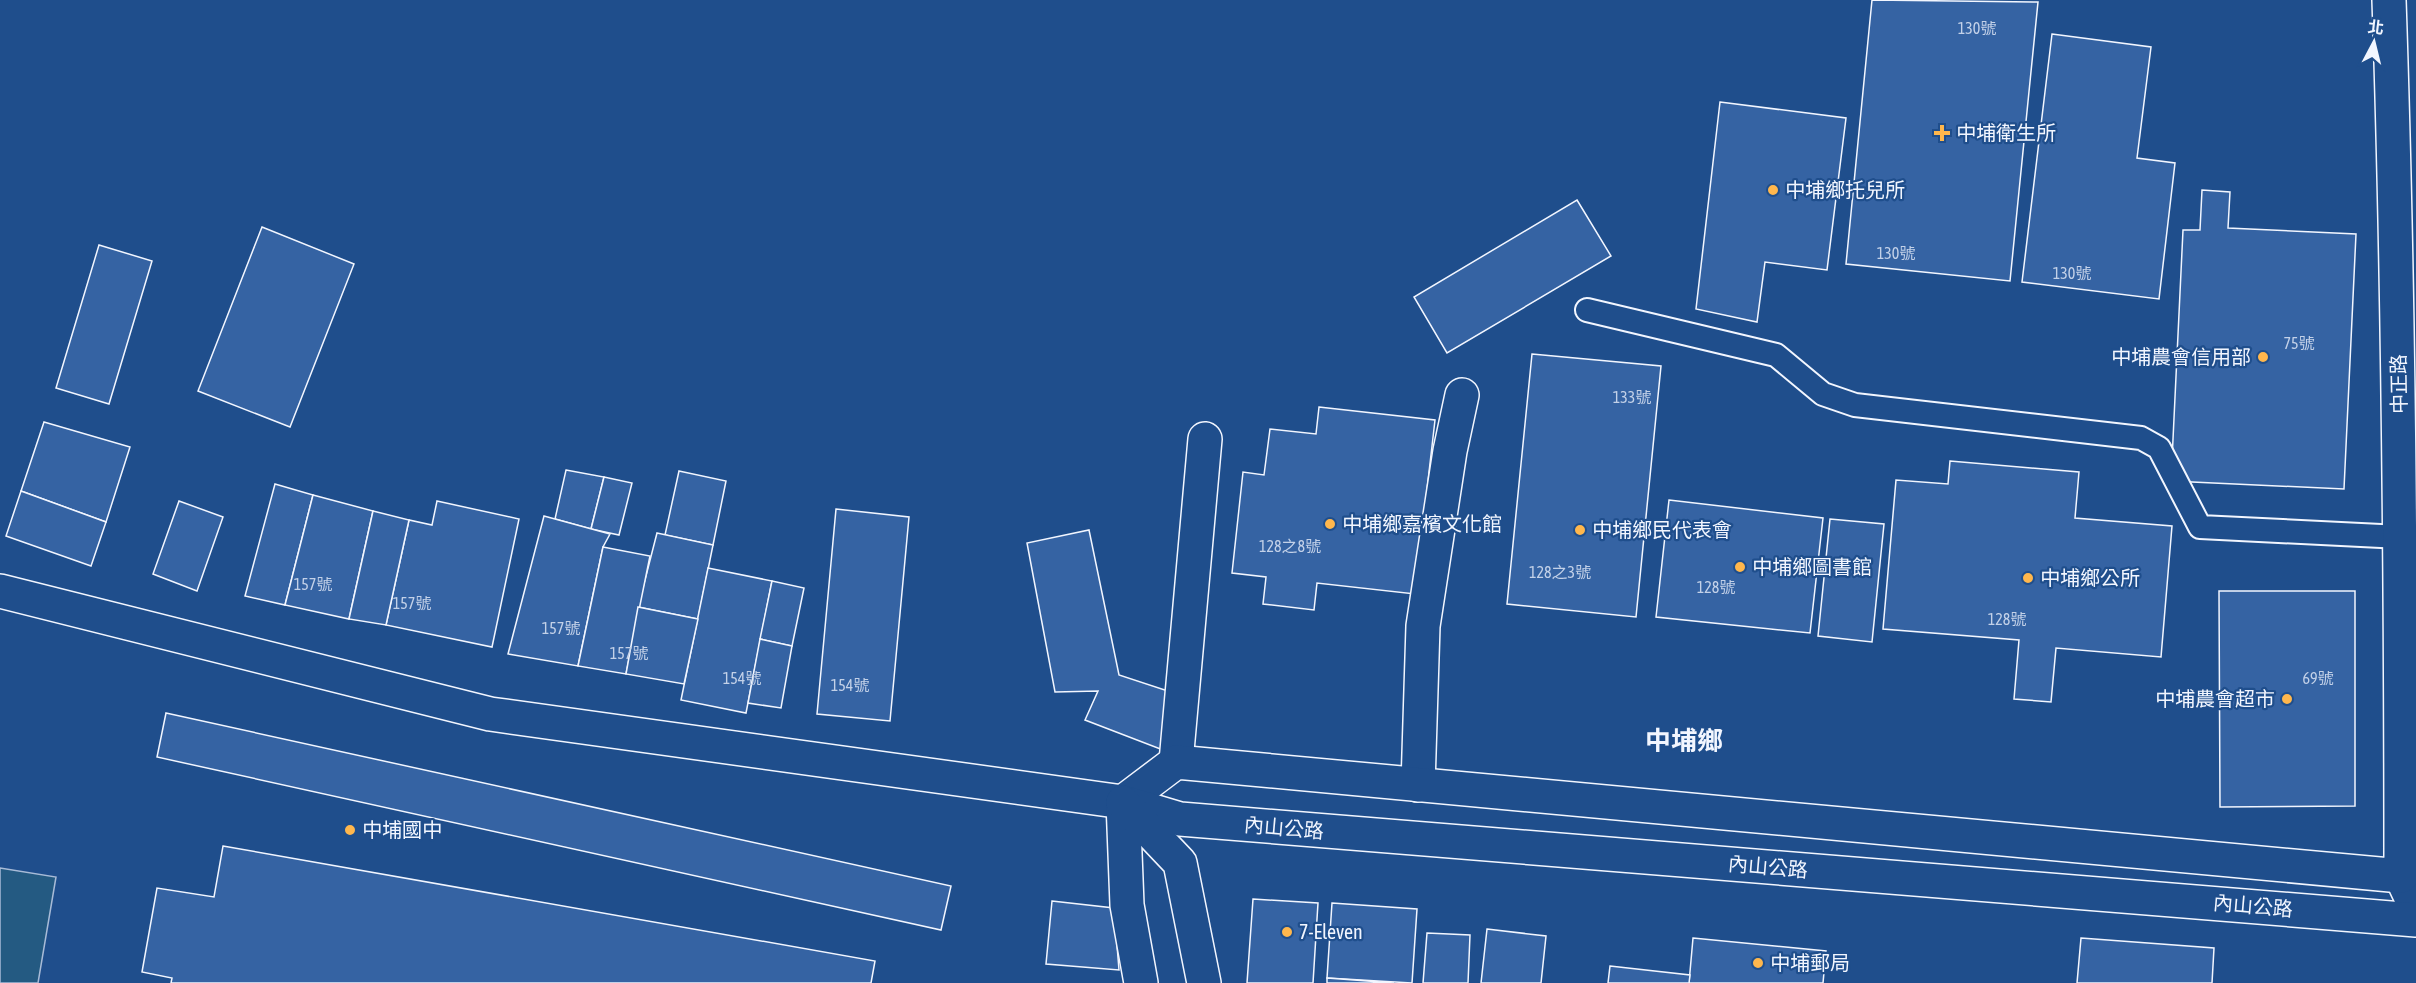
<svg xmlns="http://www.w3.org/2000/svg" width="2416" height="983" font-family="'Asap Condensed','Noto Sans TC',sans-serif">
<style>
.green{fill:#245a82;stroke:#a8bbd7;stroke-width:1.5}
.building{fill:#3563a3;stroke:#f2f6ff;stroke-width:1.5}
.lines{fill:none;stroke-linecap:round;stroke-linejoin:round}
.service-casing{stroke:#f2f6ff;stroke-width:26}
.minor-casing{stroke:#f2f6ff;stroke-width:36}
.tertiary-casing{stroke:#f2f6ff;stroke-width:36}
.primary-casing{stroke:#f2f6ff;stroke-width:36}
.service{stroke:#1f4e8c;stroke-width:22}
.minor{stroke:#1f4e8c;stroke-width:33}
.tertiary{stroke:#1f4e8c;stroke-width:33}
.primary{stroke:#1f4e8c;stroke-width:33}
.poi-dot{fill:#ffb74d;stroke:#1f4e8c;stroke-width:2}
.labels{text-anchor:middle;stroke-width:4.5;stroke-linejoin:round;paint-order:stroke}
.number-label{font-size:16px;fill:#c3d1e8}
.poi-label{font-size:20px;fill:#f2f6ff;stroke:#1f4e8c;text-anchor:start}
.street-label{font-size:20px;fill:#f2f6ff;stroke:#1f4e8c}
.district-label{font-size:26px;font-weight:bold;fill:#f2f6ff;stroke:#1f4e8c}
</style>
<rect width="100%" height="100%" fill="#1f4e8c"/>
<!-- green -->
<polygon class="green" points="0,868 56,877 38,983 0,983"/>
<!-- building -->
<g class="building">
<polygon points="1872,0 2038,2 2010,281 1846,264"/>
<polygon points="2052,34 2151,47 2137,158 2175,163 2159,299 2022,282"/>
<polygon points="1720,102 1846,118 1827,270 1765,262 1757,322 1696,309"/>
<polygon points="2202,190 2230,192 2228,228 2356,234 2344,489 2171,481 2183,230 2200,230"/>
<polygon points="1577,200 1611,256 1447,353 1414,297"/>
<polygon points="262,227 354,264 290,427 198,391"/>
<polygon points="99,245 152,261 109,404 56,388"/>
<polygon points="1532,354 1661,366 1636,617 1507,604"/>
<polygon points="1319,407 1435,420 1415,594 1317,583 1314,610 1263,604 1266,577 1232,573 1243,472 1264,475 1270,429 1316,434"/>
<polygon points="44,422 130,447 106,522 21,491"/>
<polygon points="1950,461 2079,472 2075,518 2172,526 2161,657 2056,648 2051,702 2014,699 2019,640 1883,629 1896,480 1948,484"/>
<polygon points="566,470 604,477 591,529 555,519"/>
<polygon points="679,471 726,481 713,545 665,535"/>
<polygon points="604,477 632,483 619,535 591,529"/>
<polygon points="275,484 313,495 285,605 245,596"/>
<polygon points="21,491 106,522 91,566 6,536"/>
<polygon points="313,495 373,511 349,619 285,605"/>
<polygon points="1669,500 1823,518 1810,633 1656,617"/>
<polygon points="179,501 223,517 197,591 153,574"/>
<polygon points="437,501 519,519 492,647 386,625 409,520 432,525"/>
<polygon points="836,509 909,517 890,721 817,714"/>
<polygon points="373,511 409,520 386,625 349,619"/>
<polygon points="544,516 610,534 603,547 578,666 508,654"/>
<polygon points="1830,519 1884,524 1872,642 1818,636"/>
<polygon points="1089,530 1119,675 1180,695 1163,750 1085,720 1098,691 1055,692 1027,543"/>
<polygon points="657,533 713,545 698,619 638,607"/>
<polygon points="603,547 650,556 626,674 578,666"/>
<polygon points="708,568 772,581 746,713 681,700"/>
<polygon points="772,581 804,588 792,646 760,639"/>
<polygon points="2219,591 2355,591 2355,806 2220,807"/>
<polygon points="638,607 698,619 684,684 626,674"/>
<polygon points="760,639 792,646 781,708 748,703"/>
<polygon points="166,713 951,886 941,930 157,757"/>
<polygon points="223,846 875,961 871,983 171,983 172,978 142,972 157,888 214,897"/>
<polygon points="1253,899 1318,903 1313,983 1247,983"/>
<polygon points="1052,901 1114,908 1119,970 1046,964"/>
<polygon points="1332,903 1417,909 1412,983 1327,978"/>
<polygon points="1487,929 1546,936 1541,983 1481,983"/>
<polygon points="1427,933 1470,935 1468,983 1423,983"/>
<polygon points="1693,938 1826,951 1823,983 1689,983"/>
<polygon points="2081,938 2214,948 2212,983 2077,983"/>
<polygon points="1610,966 1690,975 1689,983 1608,983"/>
<polygon points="1327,978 1394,983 1327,983"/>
</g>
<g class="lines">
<defs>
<polyline id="service" points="1587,310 1776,355 1823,394 1855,405 2141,438 2159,448 2200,527 2401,537"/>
<g id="minor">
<polyline points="1176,762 1205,439"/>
<polyline points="1418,785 1423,626 1450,451 1462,395"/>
</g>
<g id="tertiary">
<polyline points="0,591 490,714 1123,802"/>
<polyline points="2401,876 2416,908"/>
</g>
<g id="primary">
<path d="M 1123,802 L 1176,762 L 2401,876 C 2401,584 2399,292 2389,0"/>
<polyline points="1123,802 1180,819 2416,920"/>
<polyline points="1123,802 1127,905 1141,983"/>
<polyline points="1123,803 1180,863 1204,983"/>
</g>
</defs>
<!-- service casing -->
<use href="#service" class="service-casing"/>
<!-- minor casing -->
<use href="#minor" class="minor-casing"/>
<!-- tertiary casing -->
<use href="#tertiary" class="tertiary-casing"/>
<!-- primary casing -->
<use href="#primary" class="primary-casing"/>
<!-- service -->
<use href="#service" class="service"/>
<!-- minor -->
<use href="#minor" class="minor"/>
<!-- tertiary -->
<use href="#tertiary" class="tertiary"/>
<!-- primary -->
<use href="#primary" class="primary"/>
</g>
<!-- markers -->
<g class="poi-dot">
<path d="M1939 124h6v6h6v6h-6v6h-6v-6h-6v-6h6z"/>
<circle cx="1773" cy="190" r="6"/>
<circle cx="2263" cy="357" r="6"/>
<circle cx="1330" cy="524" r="6"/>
<circle cx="1580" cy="530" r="6"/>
<circle cx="1740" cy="567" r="6"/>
<circle cx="2028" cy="578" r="6"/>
<circle cx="2287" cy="699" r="6"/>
<circle cx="350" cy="830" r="6"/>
<circle cx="1287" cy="932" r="6"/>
<circle cx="1758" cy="963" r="6"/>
</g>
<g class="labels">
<!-- number labels -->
<g class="number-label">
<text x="1977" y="34">130號</text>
<text x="1896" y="259">130號</text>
<text x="2072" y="279">130號</text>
<text x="2299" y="349">75號</text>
<text x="1632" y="403">133號</text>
<text x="1290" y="552">128之8號</text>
<text x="1560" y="578">128之3號</text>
<text x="313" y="590">157號</text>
<text x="1716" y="593">128號</text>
<text x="412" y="609">157號</text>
<text x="2007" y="625">128號</text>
<text x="561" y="634">157號</text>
<text x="629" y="659">157號</text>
<text x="742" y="684">154號</text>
<text x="2318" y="684">69號</text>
<text x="850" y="691">154號</text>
</g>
<!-- poi labels -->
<g class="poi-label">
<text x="1956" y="140">中埔衛生所</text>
<text x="1785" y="197">中埔鄉托兒所</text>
<text x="2251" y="364" text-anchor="end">中埔農會信用部</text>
<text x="1342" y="531">中埔鄉嘉檳文化館</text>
<text x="1592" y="537">中埔鄉民代表會</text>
<text x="1752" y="574">中埔鄉圖書館</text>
<text x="2040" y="585">中埔鄉公所</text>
<text x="2275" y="706" text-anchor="end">中埔農會超市</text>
<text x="362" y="837">中埔國中</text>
<text x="1299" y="939">7-Eleven</text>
<text x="1770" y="970">中埔郵局</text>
</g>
<!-- street labels -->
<g class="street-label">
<text transform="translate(2399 384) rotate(-91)" y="7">中正路</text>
<text transform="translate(1284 828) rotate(5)" y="7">內山公路</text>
<text transform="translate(1768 867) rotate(5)" y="7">內山公路</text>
<text transform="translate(2253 906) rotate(5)" y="7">內山公路</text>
</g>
<!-- district labels -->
<g class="district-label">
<text x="1684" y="750">中埔鄉</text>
</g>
</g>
<!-- north arrow -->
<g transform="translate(2374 42) rotate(7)" stroke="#1f4e8c" stroke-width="4.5" paint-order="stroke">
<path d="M0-4.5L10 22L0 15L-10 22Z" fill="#f2f6ff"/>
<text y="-9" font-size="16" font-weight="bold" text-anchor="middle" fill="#f2f6ff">北</text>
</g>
</svg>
